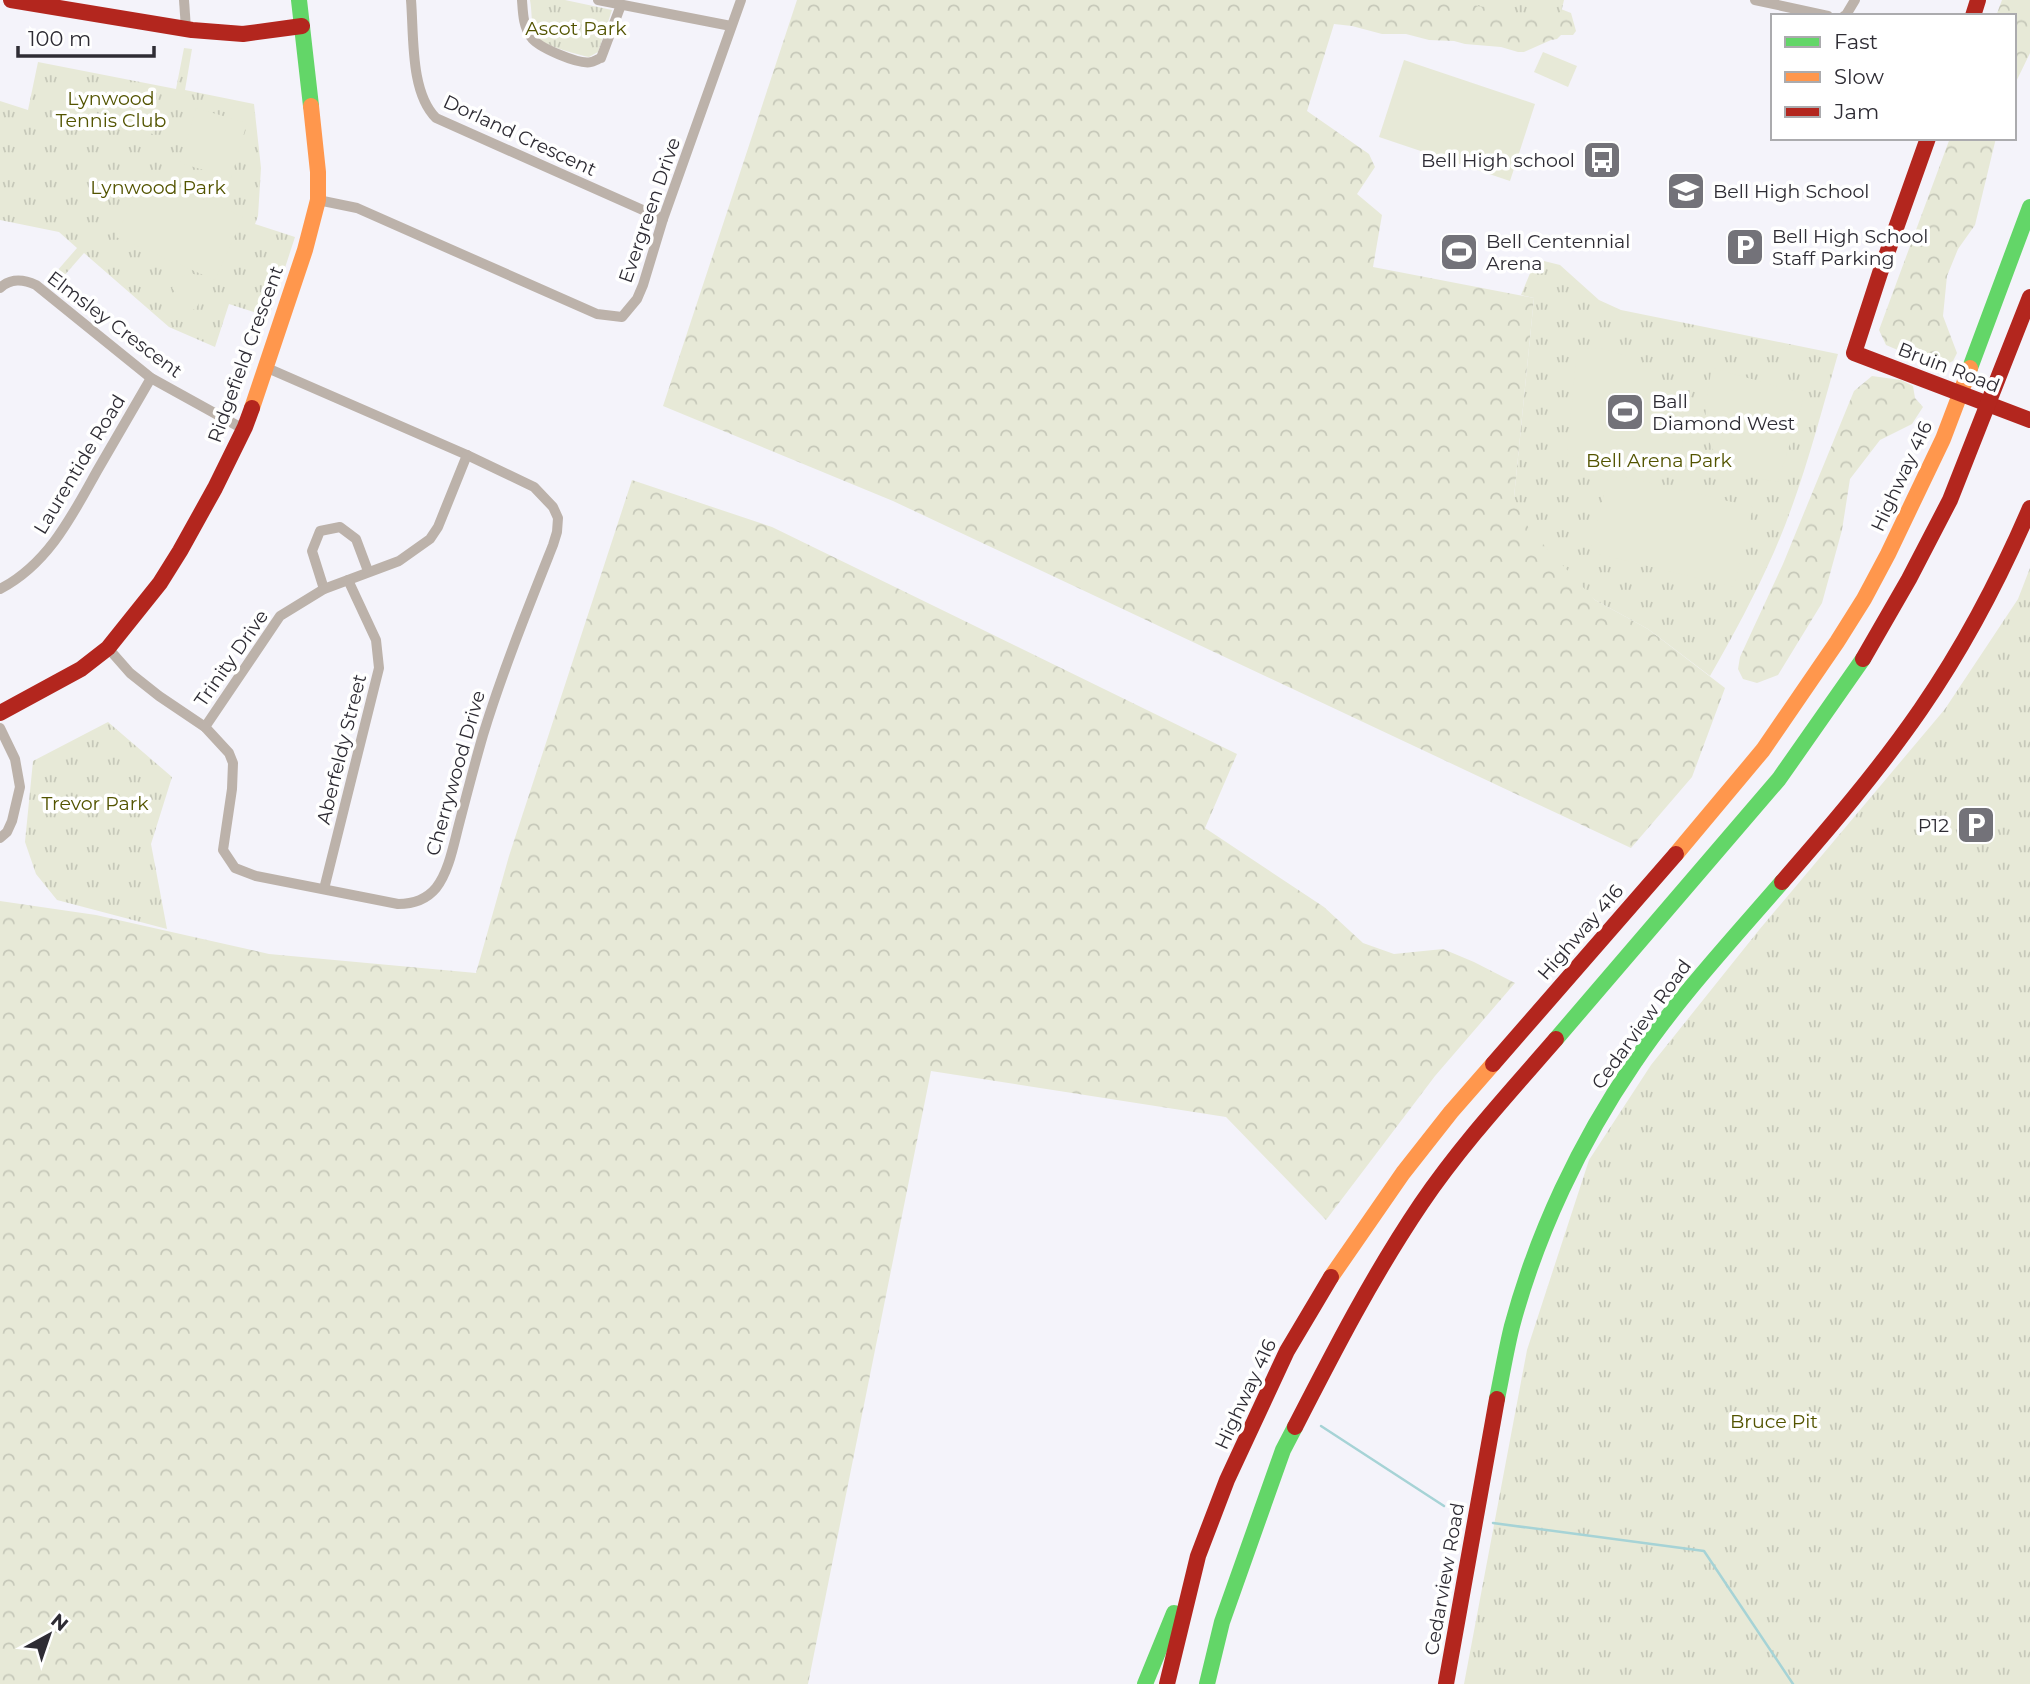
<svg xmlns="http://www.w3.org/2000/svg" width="2030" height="1684" font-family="Montserrat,sans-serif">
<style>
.forest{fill:url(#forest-crowns)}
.park{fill:url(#park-tufts)}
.pitch{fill:#e7e9d7}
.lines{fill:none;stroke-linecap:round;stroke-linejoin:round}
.stream{stroke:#a6d3d6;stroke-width:2.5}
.street{stroke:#bcb2aa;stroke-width:10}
.fast{stroke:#63d668;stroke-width:16}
.slow{stroke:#ff974d;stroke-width:16}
.jam{stroke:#b3261e;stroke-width:16}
.labels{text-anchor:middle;stroke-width:7;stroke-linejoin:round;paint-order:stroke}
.park-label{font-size:19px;fill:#535400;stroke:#fff}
.street-label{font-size:19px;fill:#2e2c34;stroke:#fff}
.poi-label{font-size:19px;fill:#2e2c34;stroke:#fff;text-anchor:start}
</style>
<defs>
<pattern id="forest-crowns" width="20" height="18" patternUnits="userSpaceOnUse" patternTransform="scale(1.75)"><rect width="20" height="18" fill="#e7e9d7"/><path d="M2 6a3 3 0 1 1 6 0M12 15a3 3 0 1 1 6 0" fill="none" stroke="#c6c8b9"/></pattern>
<pattern id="park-tufts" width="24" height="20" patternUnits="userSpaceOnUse" patternTransform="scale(1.75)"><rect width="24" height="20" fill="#e7e9d7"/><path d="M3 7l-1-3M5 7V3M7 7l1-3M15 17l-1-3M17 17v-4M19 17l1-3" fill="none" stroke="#c6c8b9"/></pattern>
</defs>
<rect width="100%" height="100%" fill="#f4f3fa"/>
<!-- forest -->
<g class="forest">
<polygon points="797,0 1538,0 1571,13 1576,31 1573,35 1561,35 1557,39 1551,40 1524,52 1518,52 1501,47 1465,44 1454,41 1429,40 1406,34 1382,34 1352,26 1334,24 1307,111 1369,154 1375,167 1357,194 1382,215 1373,267 1534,298 1514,497 1595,600 1648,629 1725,688 1692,777 1631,848 893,501 663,406"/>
<polygon points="2002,0 2030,0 2030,53 2014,86 2014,16 1996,16"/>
<polygon points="1950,138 1996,138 1975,225 1958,249 1947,276 1943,316 1957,353 1953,361 1945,365 1928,363 1886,345 1879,330"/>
<polygon points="1872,376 1901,380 1913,386 1915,398 1923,407 1912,424 1880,440 1850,479 1842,530 1822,603 1778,675 1757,683 1743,679 1738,669 1740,657 1783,564 1854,391"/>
<polygon points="632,480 772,527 1237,754 1205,828 1324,907 1363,943 1394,954 1443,949 1474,962 1515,983 1435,1076 1326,1220 1226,1117 931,1071 808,1684 0,1684 0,901 96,915 269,954 476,973 509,856"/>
</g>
<!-- park -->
<g class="park">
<path d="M 530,0 L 565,0 L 612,10 L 598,52 L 589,57 C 576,54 542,46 535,35 C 531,26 532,10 530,0 Z"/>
<polygon points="1446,0 1564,0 1559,21"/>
<polygon points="184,48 192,49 185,90 254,104 261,168 258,216 255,224 295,237 269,317 229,304 215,347 169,327 84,253 56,285 50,279 77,248 59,232 0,220 0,101 28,110 38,62 176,89"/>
<path d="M 1536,259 L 1560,265 L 1599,300 L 1621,310 L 1838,354 C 1819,420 1802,488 1774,552 C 1755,595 1733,636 1710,676 L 1648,629 L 1595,600 L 1529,529 L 1514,497 L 1534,298 L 1521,295 Z"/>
<polygon points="2030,568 2030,1684 1464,1684 1527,1350 1589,1160 1651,1065 1759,930 1945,709 2018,599"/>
<polygon points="108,722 172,777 151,844 167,929 57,900 36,874 25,842 33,761"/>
</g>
<!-- pitch -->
<g class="pitch">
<polygon points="1543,52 1577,66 1568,87 1534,72"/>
<polygon points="1404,60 1535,104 1510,181 1379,137"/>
<polygon points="85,87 100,90 94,122 79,119"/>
<polygon points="105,91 120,94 113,126 99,123"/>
<polygon points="124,95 139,98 133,130 118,127"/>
<polygon points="144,99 159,101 153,134 138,131"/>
<polygon points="196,108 247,123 231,178 180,163"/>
<polygon points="144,173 243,217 215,280 116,237"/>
<polygon points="191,273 199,276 207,283 207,290 195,310 188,308 172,288 182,277"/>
<path d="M 1599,348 C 1618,353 1638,358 1654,371 C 1685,395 1691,444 1673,476 L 1567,455 L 1577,349 Z"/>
<path d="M 1712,368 L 1805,394 L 1778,482 C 1701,470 1698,435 1712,368 Z"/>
<polygon points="1609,473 1753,507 1734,587 1590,552"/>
</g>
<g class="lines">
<!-- stream -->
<g class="stream">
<polyline points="1321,1426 1444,1506"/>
<polyline points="1493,1523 1704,1551 1793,1684"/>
</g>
<!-- street -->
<g class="street">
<polyline points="184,0 186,29"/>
<path d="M 411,0 C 414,36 410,92 436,118 L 663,219"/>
<path d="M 522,0 C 523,13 523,26 531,37 C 537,47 579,65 591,62 C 593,62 600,58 601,58 L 621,5"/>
<polyline points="598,0 731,26"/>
<polyline points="1755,0 1828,16"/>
<polyline points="1844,16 1846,15 1855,0"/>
<polyline points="318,200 357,208 597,314 622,317 637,299 643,285 663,219 741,0"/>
<path d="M 0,288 C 11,278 23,279 36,285 L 151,378 L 236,425 L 245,427"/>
<path d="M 0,589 C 48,564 72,516 97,471 C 115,440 133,409 151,378"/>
<polyline points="324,589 312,551 320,531 340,527 356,539 368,571"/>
<path d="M 108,648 L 130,673 L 159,696 L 205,727 L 229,753 L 233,763 L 232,789 L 223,850 L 235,868 L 256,876 L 398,904 C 412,904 426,900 436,888 C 448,873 453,848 458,828 C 466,797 474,766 483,735 C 503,670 528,608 553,545 L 557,532 L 558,518 L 553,507 L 534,487 L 467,455 L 265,367"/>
<polyline points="205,727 280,616 324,589 399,561 430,539 438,527 467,455"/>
<polyline points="0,728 15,759 20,787 12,821 7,832 0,838"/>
<polyline points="324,889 379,668 376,640 348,580"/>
</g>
<!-- fast -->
<g class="fast">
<polyline points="299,0 311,106"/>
<polyline points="1970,368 2030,207"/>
<polyline points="1556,1039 1779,779 1863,659"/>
<path d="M 1497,1399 C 1502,1375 1506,1350 1512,1326 C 1537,1233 1580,1142 1634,1063 C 1677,999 1731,941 1782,882"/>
<polyline points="1145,1684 1174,1613"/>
<polyline points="1207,1684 1222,1622 1283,1450 1295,1427"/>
</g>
<!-- slow -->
<g class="slow">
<polyline points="252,408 305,250 318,200 318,172 311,106"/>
<polyline points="1676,854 1763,750 1837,642 1864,599 1888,554 1943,439 1970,368"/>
<polyline points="1331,1277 1403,1173 1451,1112 1493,1064"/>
</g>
<!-- jam -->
<g class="jam">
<polyline points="11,0 192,30 243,34 302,26"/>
<polyline points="1973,16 1978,0"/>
<polyline points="1928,138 1880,273 1854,353 2030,420"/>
<polyline points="1863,659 1909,579 1950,500 2030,297"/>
<polyline points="0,713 81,669 108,648 160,583 180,551 215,488 245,427 252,408"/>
<path d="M 1782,882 C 1831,826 1879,770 1921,709 C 1965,645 2000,578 2030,508"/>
<polyline points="1493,1064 1676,854"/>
<path d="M 1295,1427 C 1334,1351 1373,1275 1421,1204 C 1461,1145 1510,1092 1556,1039"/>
<polyline points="1167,1684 1198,1556 1227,1480 1287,1351 1331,1277"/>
<polyline points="1446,1684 1497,1399"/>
</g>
</g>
<!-- icons -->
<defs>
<symbol id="bus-square" viewBox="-11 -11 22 22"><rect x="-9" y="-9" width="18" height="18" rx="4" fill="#737279" stroke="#fff"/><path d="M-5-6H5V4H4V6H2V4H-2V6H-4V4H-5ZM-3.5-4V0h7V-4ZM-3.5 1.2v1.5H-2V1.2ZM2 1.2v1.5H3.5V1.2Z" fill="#fff"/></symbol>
<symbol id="school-square" viewBox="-11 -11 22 22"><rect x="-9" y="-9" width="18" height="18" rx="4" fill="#737279" stroke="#fff"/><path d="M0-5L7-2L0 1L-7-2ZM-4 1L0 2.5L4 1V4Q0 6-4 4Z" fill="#fff"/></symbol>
<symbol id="parking-square" viewBox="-11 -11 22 22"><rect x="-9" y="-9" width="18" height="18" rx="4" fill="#737279" stroke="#fff"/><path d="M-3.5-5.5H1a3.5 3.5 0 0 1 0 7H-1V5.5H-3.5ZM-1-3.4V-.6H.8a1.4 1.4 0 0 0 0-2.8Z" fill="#fff"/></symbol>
<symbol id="stadium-square" viewBox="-11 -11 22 22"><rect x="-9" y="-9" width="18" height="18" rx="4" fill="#737279" stroke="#fff"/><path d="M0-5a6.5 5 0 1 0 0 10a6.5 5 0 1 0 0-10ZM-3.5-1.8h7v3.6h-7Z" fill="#fff"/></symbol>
</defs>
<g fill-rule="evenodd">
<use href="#bus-square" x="1580" y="138" width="44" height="44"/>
<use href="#school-square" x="1664" y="169" width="44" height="44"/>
<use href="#parking-square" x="1723" y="225" width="44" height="44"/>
<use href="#stadium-square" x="1437" y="230" width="44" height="44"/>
<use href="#stadium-square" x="1603" y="390" width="44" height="44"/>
<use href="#parking-square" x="1954" y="803" width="44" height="44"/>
</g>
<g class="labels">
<!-- park labels -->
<g class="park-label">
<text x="576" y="35">Ascot Park</text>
<text x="111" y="105">Lynwood<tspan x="111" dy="22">Tennis Club</tspan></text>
<text x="158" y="194">Lynwood Park</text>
<text x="1659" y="467">Bell Arena Park</text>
<text x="95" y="810">Trevor Park</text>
<text x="1774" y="1428">Bruce Pit</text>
</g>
<!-- street labels -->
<g class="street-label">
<text transform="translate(520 135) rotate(25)" y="7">Dorland Crescent</text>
<text transform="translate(649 210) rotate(-71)" y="7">Evergreen Drive</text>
<text transform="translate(115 324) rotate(37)" y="7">Elmsley Crescent</text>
<text transform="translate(245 354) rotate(-70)" y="7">Ridgefield Crescent</text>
<text transform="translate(1949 367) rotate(21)" y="7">Bruin Road</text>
<text transform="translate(79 464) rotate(-59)" y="7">Laurentide Road</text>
<text transform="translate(1901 476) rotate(-65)" y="7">Highway 416</text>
<text transform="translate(231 658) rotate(-55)" y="7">Trinity Drive</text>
<text transform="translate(341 749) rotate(-76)" y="7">Aberfeldy Street</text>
<text transform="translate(455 773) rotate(-74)" y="7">Cherrywood Drive</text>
<text transform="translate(1580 932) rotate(-49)" y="7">Highway 416</text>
<text transform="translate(1641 1024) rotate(-54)" y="7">Cedarview Road</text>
<text transform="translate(1245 1394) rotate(-65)" y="7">Highway 416</text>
<text transform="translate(1444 1579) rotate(-80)" y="7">Cedarview Road</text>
</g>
<!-- poi labels -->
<g class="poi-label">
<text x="1575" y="167" text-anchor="end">Bell High school</text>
<text x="1713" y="198">Bell High School</text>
<text x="1772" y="243">Bell High School<tspan x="1772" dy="22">Staff Parking</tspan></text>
<text x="1486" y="248">Bell Centennial<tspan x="1486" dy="22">Arena</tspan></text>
<text x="1652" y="408">Ball<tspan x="1652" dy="22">Diamond West</tspan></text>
<text x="1949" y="832" text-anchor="end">P12</text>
</g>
</g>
<!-- legend -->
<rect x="1771" y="14" width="245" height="126" fill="#ffffff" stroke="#ababae" stroke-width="2"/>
<rect x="1785" y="37" width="35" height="10" fill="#63d668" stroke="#ababae" stroke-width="2"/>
<text x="1834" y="49" font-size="21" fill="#2e2c34">Fast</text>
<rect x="1785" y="72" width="35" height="10" fill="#ff974d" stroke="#ababae" stroke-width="2"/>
<text x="1834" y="84" font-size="21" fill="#2e2c34">Slow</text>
<rect x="1785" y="107" width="35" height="10" fill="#b3261e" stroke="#ababae" stroke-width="2"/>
<text x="1834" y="119" font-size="21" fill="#2e2c34">Jam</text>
<!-- north arrow -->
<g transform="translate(49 1635) rotate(40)" stroke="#ffffff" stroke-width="5" paint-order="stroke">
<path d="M0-5L12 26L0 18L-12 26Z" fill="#2e2c34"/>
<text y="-10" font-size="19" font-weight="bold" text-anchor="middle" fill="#2e2c34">N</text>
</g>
<!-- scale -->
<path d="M18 46v10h136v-10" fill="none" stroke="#2e2c34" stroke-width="3.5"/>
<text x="28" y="46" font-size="21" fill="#2e2c34" stroke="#ffffff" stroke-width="5" paint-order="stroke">100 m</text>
</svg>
